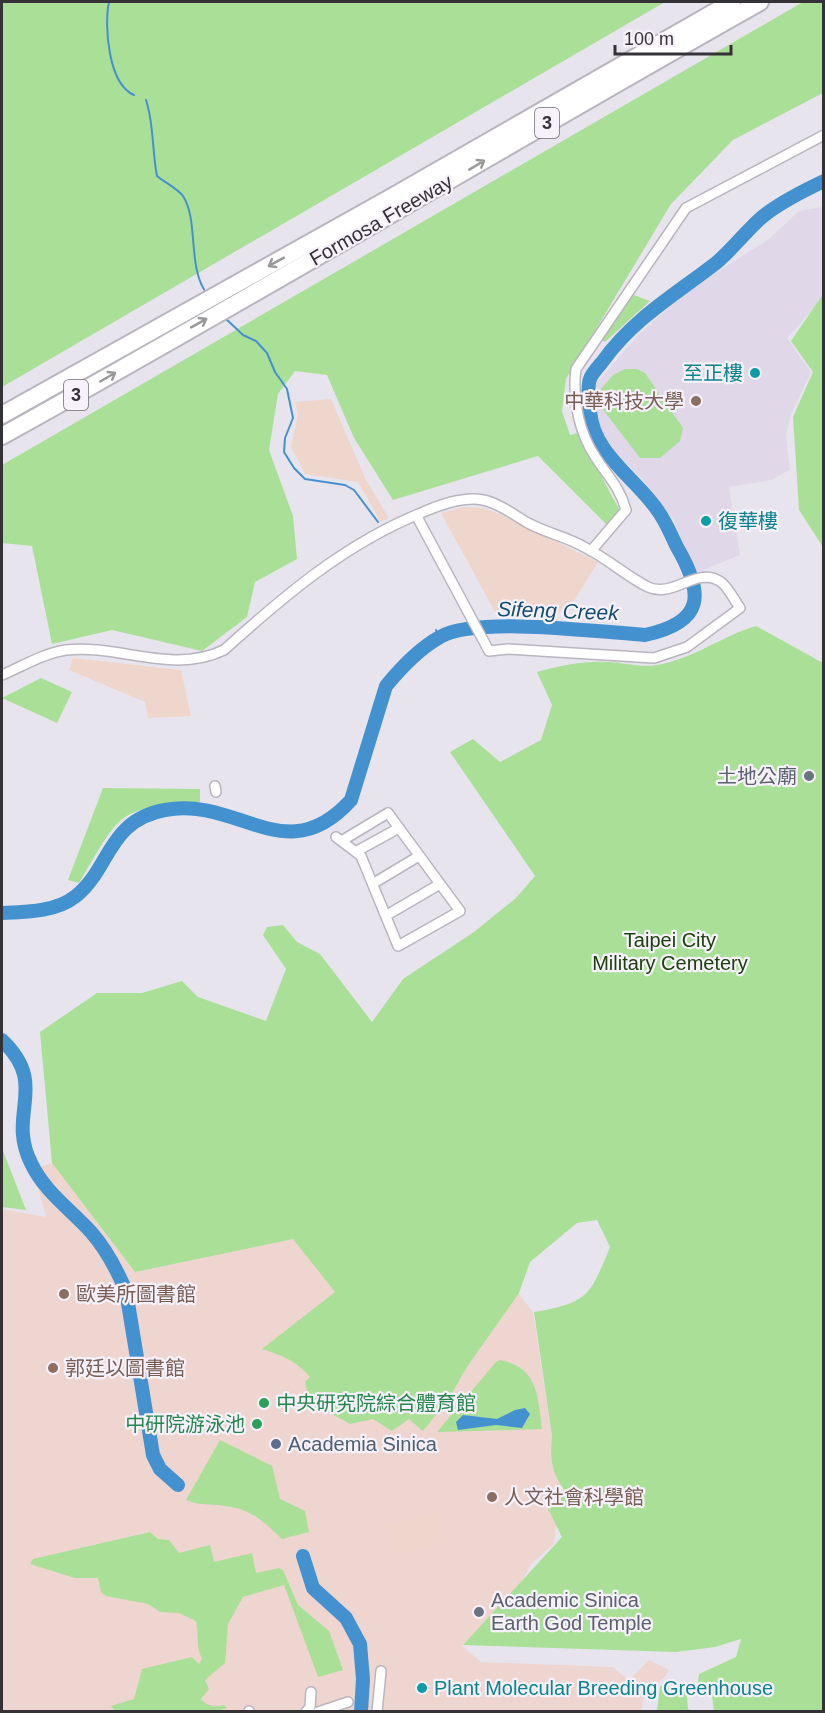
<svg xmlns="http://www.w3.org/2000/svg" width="825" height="1713" font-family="Arial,'Noto Sans TC',sans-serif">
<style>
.commercial{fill:#efd5d0}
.industrial{fill:#efd6cd}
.built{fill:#e0d8e9}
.green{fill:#aadf97}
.water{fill:#4391cf}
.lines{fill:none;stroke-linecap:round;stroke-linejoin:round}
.stream{stroke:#4391cf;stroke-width:2}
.river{stroke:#4391cf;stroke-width:14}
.street-casing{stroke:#b9b5bf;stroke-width:12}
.highway-casing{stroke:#b9b5bf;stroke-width:20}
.street{stroke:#fff;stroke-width:9}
.highway{stroke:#fff;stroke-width:16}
.oneway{stroke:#9a989a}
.culture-dot{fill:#0f9aa8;stroke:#f6f1fb;stroke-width:2}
.education-dot{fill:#8d6e63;stroke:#f6f1fb;stroke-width:2}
.worship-dot{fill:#6b7280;stroke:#f6f1fb;stroke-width:2}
.leisure-dot{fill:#2e9e5b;stroke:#f6f1fb;stroke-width:2}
.service-dot{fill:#5c6f8a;stroke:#f6f1fb;stroke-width:2}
.labels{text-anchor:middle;stroke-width:4.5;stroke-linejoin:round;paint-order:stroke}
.shield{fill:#f6f1fb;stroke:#6e6b71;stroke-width:1.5}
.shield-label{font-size:18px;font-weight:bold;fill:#343236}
.street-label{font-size:20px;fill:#343236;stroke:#f6f1fb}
.culture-label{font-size:20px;fill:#0d838f;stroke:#f6f1fb;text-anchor:start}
.education-label{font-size:20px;fill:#785e54;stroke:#f6f1fb;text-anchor:start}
.worship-label{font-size:20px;fill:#5b616d;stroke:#f6f1fb;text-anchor:end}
.park-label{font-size:20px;fill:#1c410c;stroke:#f6f1fb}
.leisure-label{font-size:20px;fill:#27864d;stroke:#f6f1fb;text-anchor:start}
.service-label{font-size:20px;fill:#4e5e75;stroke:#f6f1fb;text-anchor:start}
.water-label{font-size:21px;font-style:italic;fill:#114c75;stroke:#f6f1fb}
</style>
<rect width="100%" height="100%" fill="#e8e4ee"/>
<!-- commercial -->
<polygon class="commercial" points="52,1163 135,1272 447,1203 533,1312 552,1436 551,1452 561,1483 554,1544 532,1563 516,1591 462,1646 481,1662 612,1667 629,1680 649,1660 669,1670 664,1678 645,1690 641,1711 2,1711 2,1209 46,1217 33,1169"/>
<!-- industrial -->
<g class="industrial">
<polygon points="331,399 366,480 389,518 385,520 380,521 358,482 305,474 291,447 298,414 295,402"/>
<polygon points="463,507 483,508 502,515 598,562 567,612 528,609 495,612 441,513"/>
<polygon points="73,658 181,670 191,716 148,718 145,702 69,670"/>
<polygon points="438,1512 447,1541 393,1555 385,1525"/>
</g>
<!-- built -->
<polygon class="built" points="823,207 823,298 787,338 811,372 791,414 786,436 790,470 771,480 729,487 740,555 696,573 673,519 642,479 615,452 602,431 596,415 594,386 638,335 687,291 769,239 799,211"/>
<!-- green -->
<g class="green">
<polygon points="2,2 665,2 2,387"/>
<polygon points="803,2 823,2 823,93 733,140 671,204 566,379 562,411 570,435 578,433 619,509 608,526 538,456 393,500 354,438 327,375 295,371 278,394 269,450 293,516 297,559 255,582 247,617 202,651 112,630 52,644 32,546 2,543 2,465"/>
<polygon points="631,294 650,301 605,342 601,339"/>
<polygon points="823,294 823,547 799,510 793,417 813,372 791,341"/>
<polygon points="625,369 637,369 645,373 683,428 680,441 660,458 640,458 601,407 601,389 613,375"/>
<path d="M 756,626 L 823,663 L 823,1711 L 714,1711 L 712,1696 L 697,1689 L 699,1674 L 736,1657 L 741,1639 L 715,1647 L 676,1652 L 463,1645 L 562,1537 L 548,1509 L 564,1489 C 551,1474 550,1455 552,1436 L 534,1312 C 588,1303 590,1296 610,1247 L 597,1220 L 577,1223 L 530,1262 L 519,1293 L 467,1367 L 448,1400 L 423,1431 L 409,1419 L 392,1431 L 373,1419 L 350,1424 L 310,1402 L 305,1382 L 310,1377 C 297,1361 281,1355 262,1349 L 335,1292 L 293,1239 L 135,1272 L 52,1163 L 40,1032 L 97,993 L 142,993 L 182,981 L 198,997 L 266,1021 L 286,969 L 263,935 L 267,927 L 283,925 L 297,942 L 320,954 L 372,1022 L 403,979 L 474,932 L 516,898 L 535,876 L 450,752 L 473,739 L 500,762 L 541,740 L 552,705 L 537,672 C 560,666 582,661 606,662 C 623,662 640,668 657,665 C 693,659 722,636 756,626 Z"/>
<polygon points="41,678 72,692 57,723 2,698"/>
<path d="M 103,788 L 200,789 L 200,802 C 115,808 121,813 79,883 L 68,880 Z"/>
<polygon points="2,1148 26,1210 2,1207"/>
<path d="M 500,1360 C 538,1367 538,1397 542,1429 L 437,1432 L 496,1362 Z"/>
<path d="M 220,1440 L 272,1466 L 280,1499 L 305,1511 L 309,1532 L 282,1539 C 260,1518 249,1508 218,1505 C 206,1504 197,1505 186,1500 Z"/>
<path d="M 150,1532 L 158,1539 L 169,1540 L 179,1553 L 210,1545 L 214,1562 L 252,1553 L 256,1573 L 279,1568 L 283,1570 L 298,1605 L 329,1631 L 343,1670 L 318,1677 L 284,1585 L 243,1597 L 228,1624 L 225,1663 L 205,1680 L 209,1689 L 201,1699 C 207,1706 215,1708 224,1705 L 227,1708 L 214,1712 L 115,1711 L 111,1706 L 134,1699 L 142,1669 L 192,1657 L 199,1664 L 202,1659 C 196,1647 199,1635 196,1621 L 179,1613 L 160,1612 L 148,1604 L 106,1596 L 101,1592 L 98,1578 L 75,1578 L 30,1564 L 33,1559 Z"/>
<polygon points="660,1686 686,1686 688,1709 694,1711 657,1711"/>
</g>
<!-- water -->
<polygon class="water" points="525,1408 530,1414 522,1428 496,1425 458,1430 456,1422 463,1415 497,1419 515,1410"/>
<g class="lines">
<!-- stream -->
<g class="stream">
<path d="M 109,2 C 104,25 108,84 134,95"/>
<path d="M 146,100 C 154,124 152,151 157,176 C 164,182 178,189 183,196 C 199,221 187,268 207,294"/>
<polyline points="225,318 243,335 256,341 267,353 275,372 287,389 293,418 285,438 284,452 294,468 305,479 345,485 354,490 378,522"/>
<polyline points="436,630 440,637"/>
</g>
<!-- river -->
<g class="river">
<path d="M 2,913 C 26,912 56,912 76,896 C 110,869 108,820 165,810 C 239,796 286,872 351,800 L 386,686 C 400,669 420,648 440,637 C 476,616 600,632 645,635 C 705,622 704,594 677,547 C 671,535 666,522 658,511 C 636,478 593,454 590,411 C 589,403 587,387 590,379 C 592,373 599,366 603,361 C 633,319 676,294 716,263 C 732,250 745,232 761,218 C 776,205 805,190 824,181"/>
<path d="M 2,1040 C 50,1086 6,1113 31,1163 C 44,1191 70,1209 91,1232 C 106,1249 117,1270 126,1291 L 153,1455 L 160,1469 L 178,1485"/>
<polyline points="303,1556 313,1588 346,1618 360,1644 363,1679 361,1712"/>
</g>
<defs>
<g id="street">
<path d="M 591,551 L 626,510 C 619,486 609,478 596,458 C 579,433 572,399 576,369 L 686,208 L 824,135"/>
<path d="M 2,675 C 21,667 44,653 66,650 C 120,644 172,675 224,650 C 285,595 345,544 421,513 C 439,505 463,496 483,500 C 499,503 514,515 528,523 C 546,533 568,537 586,548 C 608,559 626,576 648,587 C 673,599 698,565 721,582 C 729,588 734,600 740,608 L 687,647 L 654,658 L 508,649 L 489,651 L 416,515"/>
<polyline points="215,786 216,792"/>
<polyline points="336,837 361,856 398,946 460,911 388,813 343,840"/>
<polyline points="357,851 399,828"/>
<polyline points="374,883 419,856"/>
<polyline points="387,915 440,884"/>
<polyline points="249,1711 249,1712"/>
<polyline points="306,1712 310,1707 311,1692"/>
<polyline points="318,1712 348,1702"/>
<polyline points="377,1712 381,1671"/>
</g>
<g id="highway">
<polyline points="2,415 390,198 732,2"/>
<path d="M 2,436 C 257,295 506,145 760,2"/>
</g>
</defs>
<!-- street casing -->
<use href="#street" class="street-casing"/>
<!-- highway casing -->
<use href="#highway" class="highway-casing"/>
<!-- street -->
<use href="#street" class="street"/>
<!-- highway -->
<use href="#highway" class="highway"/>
</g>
<!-- one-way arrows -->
<defs><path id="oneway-shaft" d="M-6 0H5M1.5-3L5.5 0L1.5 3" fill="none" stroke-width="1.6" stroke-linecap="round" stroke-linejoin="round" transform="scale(1.5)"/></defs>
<g class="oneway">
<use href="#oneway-shaft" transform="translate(477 165) rotate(-31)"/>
<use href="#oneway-shaft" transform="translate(276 262) rotate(151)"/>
<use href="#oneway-shaft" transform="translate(199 323) rotate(-29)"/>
<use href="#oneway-shaft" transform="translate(108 377) rotate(-30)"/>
</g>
<!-- markers -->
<g class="culture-dot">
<circle cx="755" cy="373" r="6"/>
<circle cx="706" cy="521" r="6"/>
<circle cx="422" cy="1688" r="6"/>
</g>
<g class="education-dot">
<circle cx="696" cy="401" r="6"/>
<circle cx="64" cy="1294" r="6"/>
<circle cx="53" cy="1368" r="6"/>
<circle cx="492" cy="1497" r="6"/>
</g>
<g class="worship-dot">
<circle cx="809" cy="776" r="6"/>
<circle cx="479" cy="1612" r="6"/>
</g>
<g class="leisure-dot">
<circle cx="264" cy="1403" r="6"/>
<circle cx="257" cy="1424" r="6"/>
</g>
<circle class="service-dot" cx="276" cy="1444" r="6"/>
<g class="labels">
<!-- shield labels -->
<g class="shield">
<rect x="535" y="108" width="24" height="30" rx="4.5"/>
<rect x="64" y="380" width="24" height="30" rx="4.5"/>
</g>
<g class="shield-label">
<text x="547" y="129">3</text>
<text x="76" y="401">3</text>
</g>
<!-- street labels -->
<g class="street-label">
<text transform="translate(381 220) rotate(-30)" y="7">Formosa Freeway</text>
</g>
<!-- culture labels -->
<g class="culture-label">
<text x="743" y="380" text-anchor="end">至正樓</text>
<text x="718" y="528">復華樓</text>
<text x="434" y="1695">Plant Molecular Breeding Greenhouse</text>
</g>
<!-- education labels -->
<g class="education-label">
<text x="684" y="408" text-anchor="end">中華科技大學</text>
<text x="76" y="1301">歐美所圖書館</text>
<text x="65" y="1375">郭廷以圖書館</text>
<text x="504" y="1504">人文社會科學館</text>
</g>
<!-- worship labels -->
<g class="worship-label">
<text x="797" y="783">土地公廟</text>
<text x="491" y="1607" text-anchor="start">Academic Sinica<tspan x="491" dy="23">Earth God Temple</tspan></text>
</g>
<!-- park labels -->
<g class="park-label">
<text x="670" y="947">Taipei City<tspan x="670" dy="23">Military Cemetery</tspan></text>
</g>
<!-- leisure labels -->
<g class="leisure-label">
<text x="276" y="1410">中央研究院綜合體育館</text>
<text x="245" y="1431" text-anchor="end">中研院游泳池</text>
</g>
<!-- service labels -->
<g class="service-label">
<text x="288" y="1451">Academia Sinica</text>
</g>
<!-- water labels -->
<g class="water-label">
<text transform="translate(558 611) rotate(2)" y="7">Sifeng Creek</text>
</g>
</g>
<!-- border -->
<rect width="825" height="1713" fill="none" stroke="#343236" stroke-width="6"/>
<!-- scale -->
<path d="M615 45v9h116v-9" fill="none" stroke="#343236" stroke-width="3"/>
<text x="624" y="45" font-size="18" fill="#343236" stroke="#f6f1fb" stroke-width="4.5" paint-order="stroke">100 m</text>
</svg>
